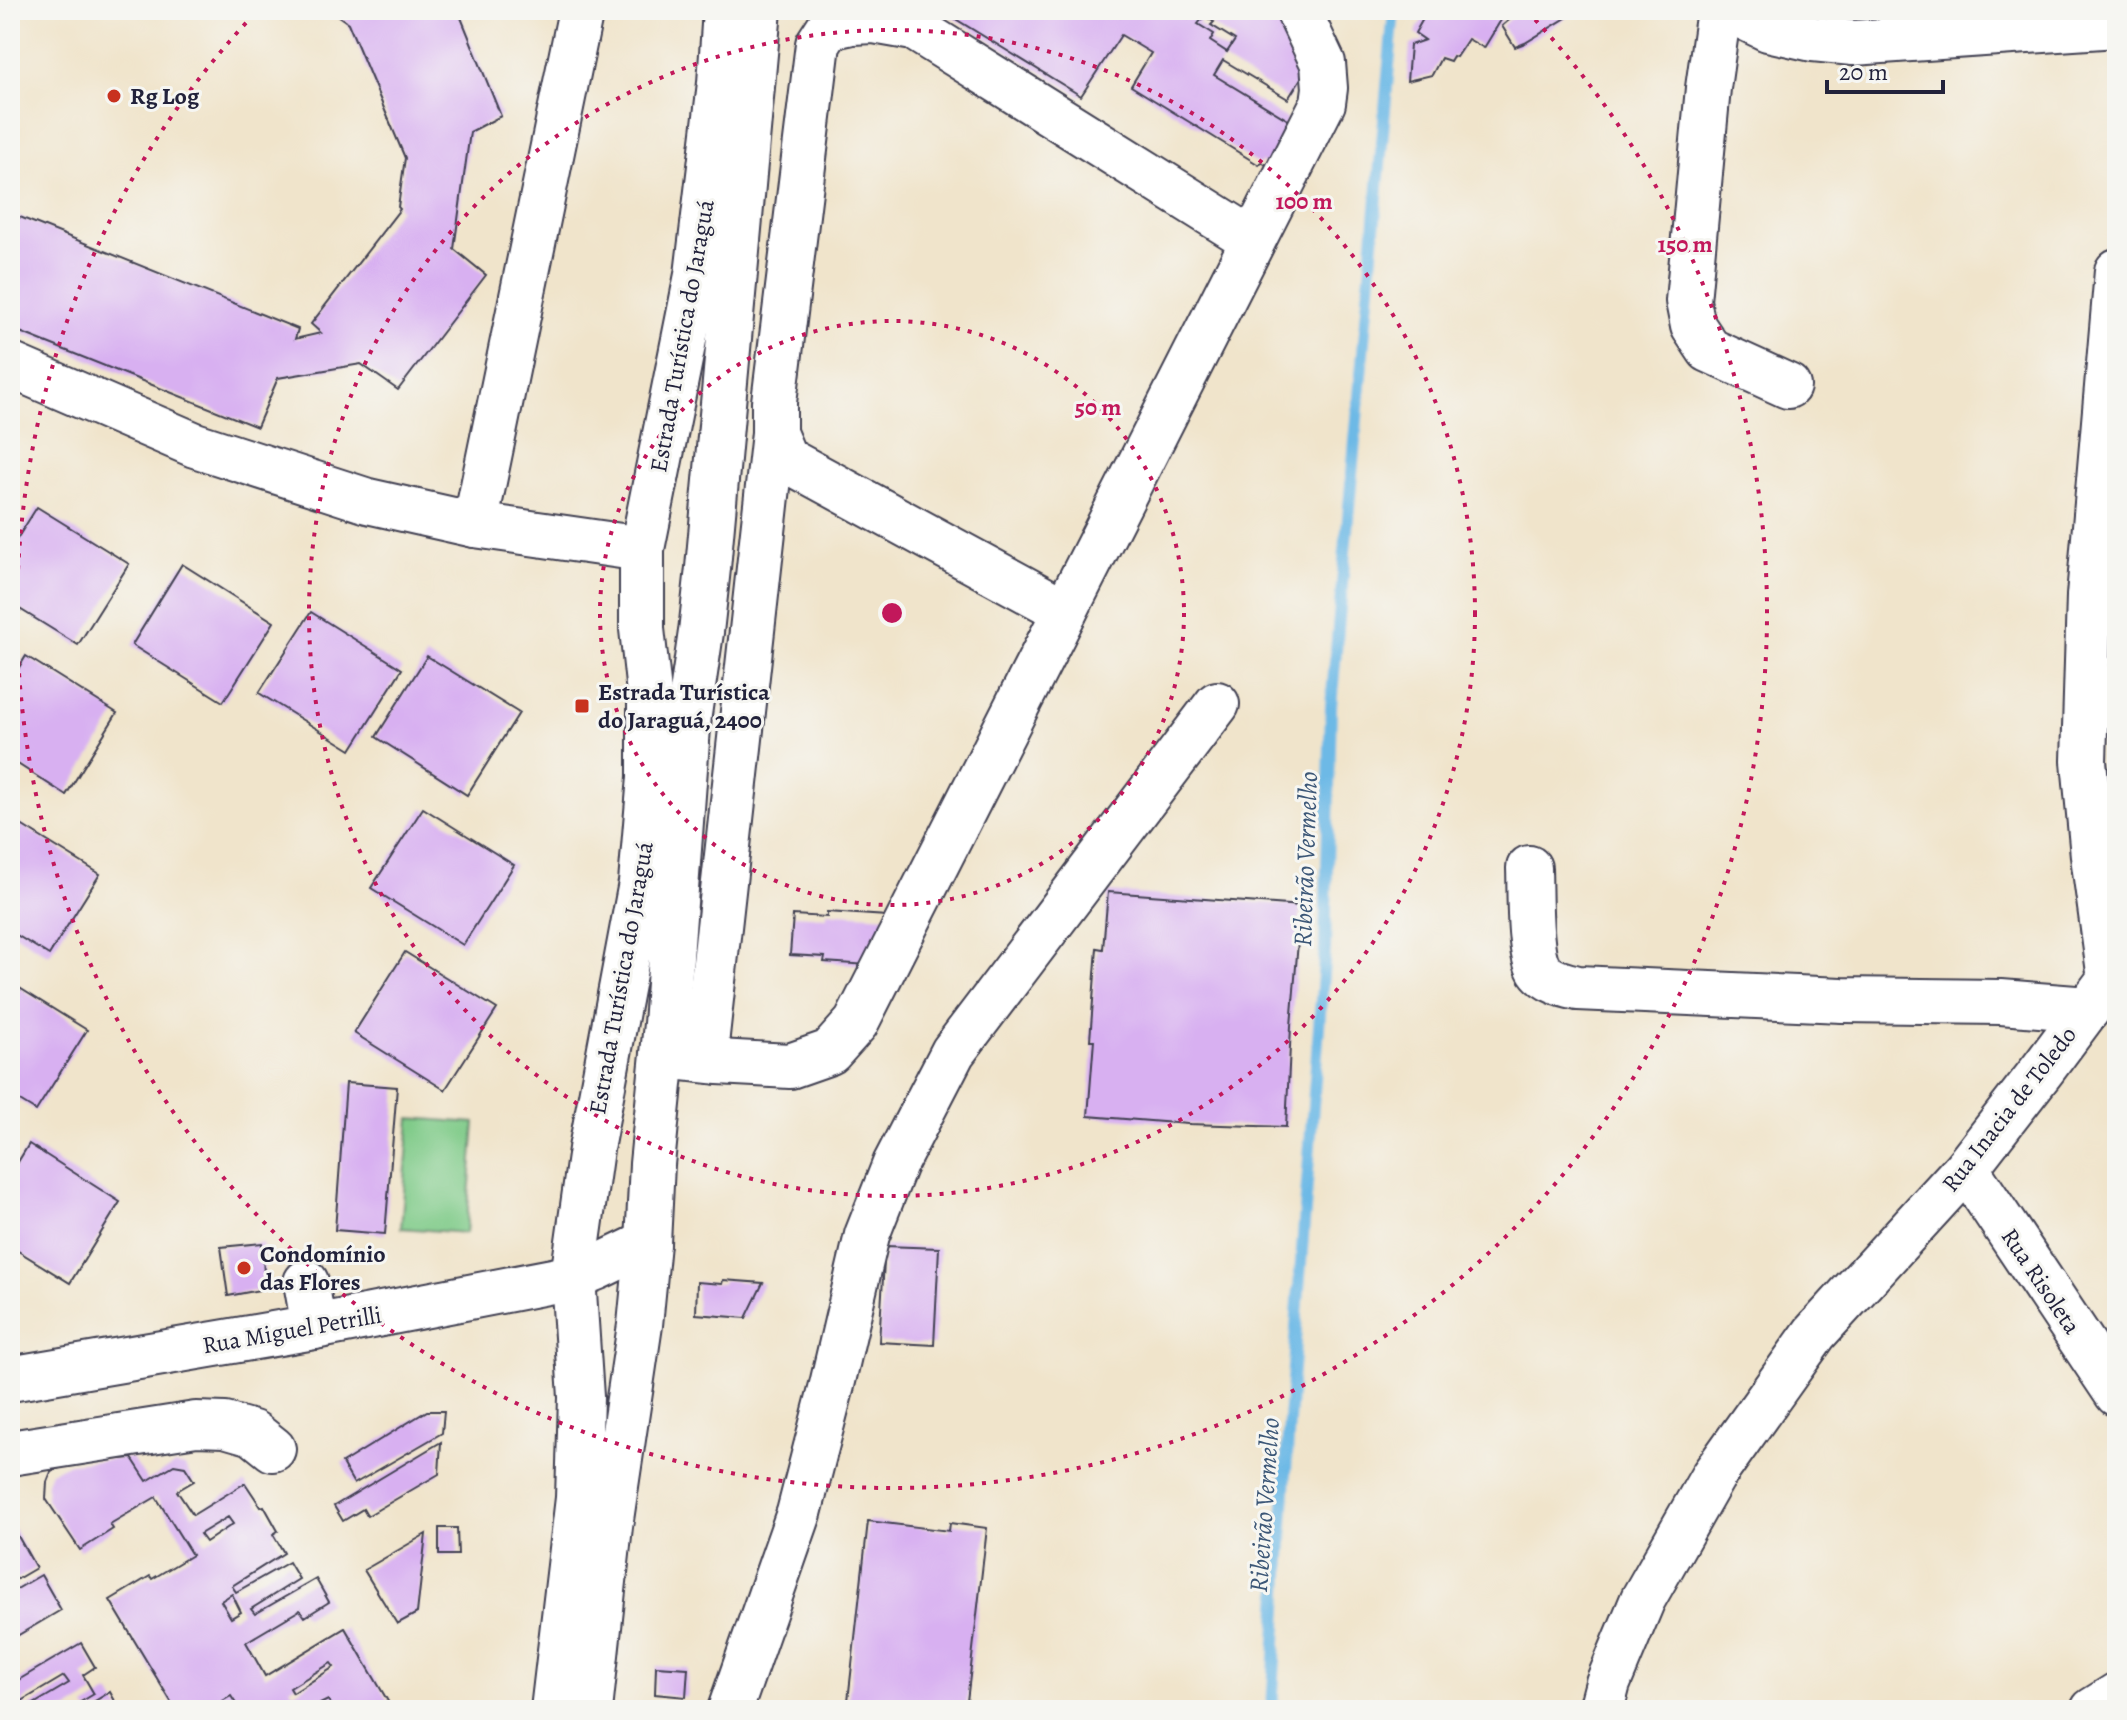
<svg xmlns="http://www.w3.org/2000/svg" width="2127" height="1720" font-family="Alegreya,serif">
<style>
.garden{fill:#80cb89;stroke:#517662;stroke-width:2}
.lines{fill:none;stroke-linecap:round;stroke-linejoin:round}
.stream{stroke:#6db9e6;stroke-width:12}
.building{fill:#d8b0f1;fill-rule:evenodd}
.minor-casing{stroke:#413f51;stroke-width:48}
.major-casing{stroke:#413f51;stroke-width:48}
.minor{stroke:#fff;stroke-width:44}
.major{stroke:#fff;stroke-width:44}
.ring{fill:none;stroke:#c2185b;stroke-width:4;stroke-dasharray:4 8}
.poi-dot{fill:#c8321e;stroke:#f6f6f2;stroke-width:3}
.labels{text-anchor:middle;stroke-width:6;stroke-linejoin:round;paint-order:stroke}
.poi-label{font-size:24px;font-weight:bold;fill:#22223b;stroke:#f6f6f2;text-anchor:start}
.street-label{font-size:24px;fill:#22223b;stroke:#f6f6f2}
.water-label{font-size:26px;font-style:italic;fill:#3c5777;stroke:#f6f6f2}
.centre{fill:#c2185b;stroke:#f6f6f2;stroke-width:4}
.ring-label{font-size:24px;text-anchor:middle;font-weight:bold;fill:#c2185b;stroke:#f6f6f2;stroke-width:6;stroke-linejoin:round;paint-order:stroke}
</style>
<rect width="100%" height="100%" fill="#f6f6f2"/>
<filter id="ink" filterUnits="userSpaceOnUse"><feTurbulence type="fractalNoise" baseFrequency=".0125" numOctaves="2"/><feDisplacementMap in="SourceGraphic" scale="16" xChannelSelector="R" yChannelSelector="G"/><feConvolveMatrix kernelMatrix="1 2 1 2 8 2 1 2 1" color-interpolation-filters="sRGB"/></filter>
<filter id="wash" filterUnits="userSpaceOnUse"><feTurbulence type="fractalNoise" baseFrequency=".006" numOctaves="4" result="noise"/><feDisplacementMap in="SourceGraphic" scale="32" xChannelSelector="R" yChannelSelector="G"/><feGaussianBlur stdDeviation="1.8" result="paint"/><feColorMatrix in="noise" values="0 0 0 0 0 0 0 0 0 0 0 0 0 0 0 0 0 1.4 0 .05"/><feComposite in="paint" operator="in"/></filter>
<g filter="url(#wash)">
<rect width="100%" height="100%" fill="#f0e4cb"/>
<!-- garden -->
<polygon class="garden" points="410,1118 475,1123 466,1233 401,1228"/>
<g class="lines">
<!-- stream -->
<polyline class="stream" points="1272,1710 1289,1420 1325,948 1331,706 1394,10"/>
</g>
<g id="blocks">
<!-- building -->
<g class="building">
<polygon points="327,10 458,10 501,116 470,132 454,249 486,275 398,390 361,364 278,378 257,427 10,328 10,213 298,329 295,339 321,333 311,324 400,209 398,207 405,158 348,23 334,13 327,12"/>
<polygon points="941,10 1108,10 1120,17 1124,10 1174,10 1188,19 1192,13 1202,19 1198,24 1214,34 1210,41 1227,52 1235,40 1211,25 1214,22 1195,10 1262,10 1292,28 1286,37 1316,54 1288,99 1223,60 1214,75 1288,120 1286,124 1296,130 1273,168 1261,162 1259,165 1131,86 1151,53 1121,35 1081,96"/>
<polygon points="1428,10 1507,10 1484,48 1468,39 1456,57 1453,56 1450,61 1441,58 1432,75 1407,81 1410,45 1425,40 1415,33"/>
<polygon points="1521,10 1579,10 1525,43 1515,47 1502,26"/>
<polygon points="37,507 129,564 78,645 10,603 10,550"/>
<polygon points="182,564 274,622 223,702 132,645"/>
<polygon points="311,612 402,669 351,750 259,693"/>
<polygon points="26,656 117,713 66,795 10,759 10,682"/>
<polygon points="427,656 519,713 467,795 376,737"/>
<polygon points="423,808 514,865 463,945 371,888"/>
<polygon points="10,818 100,874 49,955 10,931"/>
<polygon points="1108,892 1301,906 1291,1026 1286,1127 1188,1124 1088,1116 1094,1040 1090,1040 1097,948 1103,949"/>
<polygon points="827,912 887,916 884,966 824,962 825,957 790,955 793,915 827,917"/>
<polygon points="405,952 497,1009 445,1090 354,1033"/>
<polygon points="10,982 87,1030 36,1111 10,1095"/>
<polygon points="346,1083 397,1087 385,1234 335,1230"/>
<polygon points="29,1144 120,1202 70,1283 10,1246 10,1175"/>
<polygon points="262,1243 265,1289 228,1296 221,1247"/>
<polygon points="885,1246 939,1248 934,1345 879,1342"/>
<polygon points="723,1280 763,1283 746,1318 696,1314 697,1282 722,1284"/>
<polygon points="427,1411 444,1411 442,1433 354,1484 342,1463"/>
<polygon points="441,1442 439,1474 367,1516 363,1509 343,1521 334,1506"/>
<path d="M 132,1458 L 147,1481 L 174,1465 L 185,1467 L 194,1481 L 177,1491 L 193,1515 L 245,1483 L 261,1507 L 264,1506 L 278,1531 L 273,1534 L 284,1553 L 232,1586 L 236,1592 L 289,1562 L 299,1579 L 251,1609 L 255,1614 L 316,1579 L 329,1602 L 305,1617 L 300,1610 L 246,1642 L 265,1676 L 345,1628 L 393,1710 L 334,1710 L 328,1700 L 312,1708 L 313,1710 L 268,1708 L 240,1710 L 231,1696 L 207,1710 L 176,1710 L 110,1600 L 150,1576 L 152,1579 L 192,1555 L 156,1497 L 110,1524 L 113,1529 L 80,1550 L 46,1499 L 47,1482 L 51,1472 L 70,1463 ZM 228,1517 L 233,1524 L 206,1542 L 200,1534 ZM 232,1594 L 241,1612 L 231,1618 L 221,1601 ZM 331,1663 L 334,1667 L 293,1693 L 290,1688 Z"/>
<polygon points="868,1521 949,1531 950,1523 987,1528 966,1710 847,1710"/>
<polygon points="10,1522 36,1568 12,1582 10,1579"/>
<polygon points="439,1528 457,1528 458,1555 439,1555"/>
<polygon points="426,1534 417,1613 397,1624 364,1570"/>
<polygon points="41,1575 61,1610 10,1640 10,1593"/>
<path d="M 81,1643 L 95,1667 L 83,1675 L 94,1694 L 67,1710 L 15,1710 L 10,1702 L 10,1685 ZM 64,1676 L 69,1683 L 27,1708 L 22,1701 Z"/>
<polygon points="656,1666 688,1668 686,1697 655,1694"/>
<polygon points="110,1692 120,1710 87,1710 85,1707"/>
</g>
</g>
</g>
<g filter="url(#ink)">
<use href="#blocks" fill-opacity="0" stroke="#413f51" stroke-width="2"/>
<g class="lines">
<defs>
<g id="minor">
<polyline points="1719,10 1708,88 1688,301 1693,326 1709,350 1788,386"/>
<polyline points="1729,10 1768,29 1813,39 1853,43 2117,25"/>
<polyline points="10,365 195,445 368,501 475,525 642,549"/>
<polyline points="475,525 581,10"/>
<polyline points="1065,611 785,459 774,433 774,402 818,44 829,27 852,22 874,21 914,28 1253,240"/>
<path d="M 1529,868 C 1530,891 1528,950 1539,969 C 1547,981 1565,985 1578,988 L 1842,1000 L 2001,1002 L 2088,1009"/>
<polyline points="2110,979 2093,856 2084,761 2089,596 2117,271"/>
<polyline points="663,1056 718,1062 790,1066 830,1052 856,1023 1323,103 1325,88 1323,63 1298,10"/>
<polyline points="718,1062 706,1044 774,433"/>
<polyline points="1966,1168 2117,1394"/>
<polyline points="306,1282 314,1327"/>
<polyline points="10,1379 314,1327 573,1277"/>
<polyline points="10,1453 196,1424 225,1425 253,1433 273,1449"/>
<polyline points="730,1710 799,1513 832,1385 867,1235 895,1164 953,1052 1217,704"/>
<polyline points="1601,1710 1608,1683 1643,1599 1713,1476 1815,1333 1966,1168 2043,1069 2110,979 2117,973"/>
<polyline points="2093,1710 2117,1695"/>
</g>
<g id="major">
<polyline points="573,1277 598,1267 648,1243"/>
<polyline points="553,1710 578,1498 581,1397 573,1277 591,1149 641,883 650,777 650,702 642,629 642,549 697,275 720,83 725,10"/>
<polyline points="590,1710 610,1526 640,1325 648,1243 652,1164 666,1024 689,714 701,632 708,568 759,10"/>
</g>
</defs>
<!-- minor casing -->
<use href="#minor" class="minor-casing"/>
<!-- major casing -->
<use href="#major" class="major-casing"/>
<!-- minor -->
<use href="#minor" class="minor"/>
<!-- major -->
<use href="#major" class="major"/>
</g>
</g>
<!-- distance rings -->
<g class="ring">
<circle cx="892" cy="613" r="292"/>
<circle cx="892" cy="613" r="583"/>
<path d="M1527 11A875 875 0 1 1 257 11"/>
</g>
<!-- markers -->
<g class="poi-dot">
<circle cx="114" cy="96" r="8"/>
<rect x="574" y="698" width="16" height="16" rx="4"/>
<circle cx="244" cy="1268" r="8"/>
</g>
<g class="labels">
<!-- poi labels -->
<g class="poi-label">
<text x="130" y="104">Rg Log</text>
<text x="598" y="700">Estrada Turística<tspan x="598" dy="28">do Jaraguá, 2400</tspan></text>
<text x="260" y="1262">Condomínio<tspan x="260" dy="28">das Flores</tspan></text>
</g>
<!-- street labels -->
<g class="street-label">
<text transform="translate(682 336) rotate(-80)" y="8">Estrada Turística do Jaraguá</text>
<text transform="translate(621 978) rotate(-80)" y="8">Estrada Turística do Jaraguá</text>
<text transform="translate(2009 1109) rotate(-52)" y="8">Rua Inacia de Toledo</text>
<text transform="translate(2041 1281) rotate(56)" y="8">Rua Risoleta</text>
<text transform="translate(292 1330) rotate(-10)" y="8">Rua Miguel Petrilli</text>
</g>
<!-- water labels -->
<g class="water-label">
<text transform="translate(1305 859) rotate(-88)" y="9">Ribeirão Vermelho</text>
<text transform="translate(1264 1505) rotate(-86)" y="9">Ribeirão Vermelho</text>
</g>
</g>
<circle cx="892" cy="613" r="12" class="centre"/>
<g class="ring-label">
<text x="1304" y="209">100 m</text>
<text x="1685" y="252">150 m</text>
<text x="1098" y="415">50 m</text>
</g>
<!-- margin -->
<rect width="2127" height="1720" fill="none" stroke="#f6f6f2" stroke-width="40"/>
<!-- scale -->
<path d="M1827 80v12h116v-12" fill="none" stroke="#22223b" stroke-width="4"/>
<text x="1839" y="80" font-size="24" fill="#22223b" stroke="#f6f6f2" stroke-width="6" paint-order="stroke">20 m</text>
</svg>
